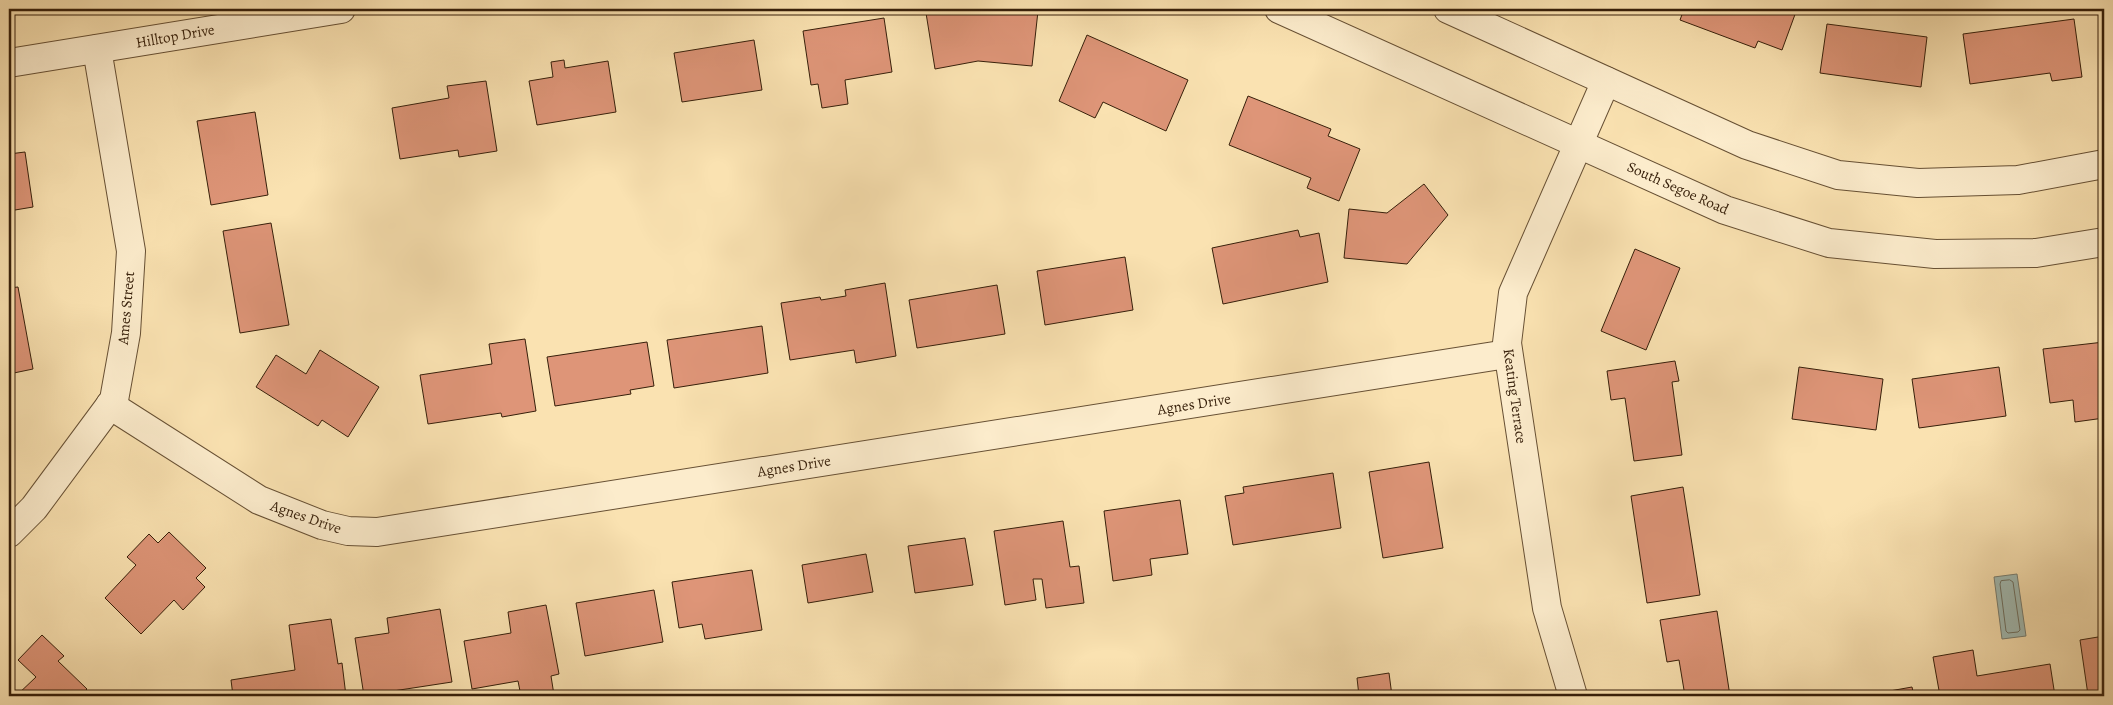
<svg xmlns="http://www.w3.org/2000/svg" width="2113" height="705" font-family="Alegreya,serif">
<style>
.water{fill:#a1bcb5;stroke:#767d71}
.lines{fill:none;stroke-linecap:round;stroke-linejoin:round}
.shore{stroke:#6c6e60;stroke-width:1}
.building{fill:#de9578;stroke:#361f0a}
.minor-casing{stroke:#675034;stroke-width:30}
.tertiary-casing{stroke:#675034;stroke-width:30}
.minor{stroke:#fceccc;stroke-width:28}
.tertiary{stroke:#fceccc;stroke-width:28}
.labels{text-anchor:middle;stroke-width:4;stroke-linejoin:round;paint-order:stroke}
.street-label{font-size:15px;fill:#361f0a;stroke:#fceccc}
</style>
<rect width="100%" height="100%" fill="#fae2b1"/>
<filter id="stains"><feTurbulence type="fractalNoise" baseFrequency=".004" numOctaves="4"/><feColorMatrix values="0 0 0 0 .2 0 0 0 0 .09 0 0 0 0 .02 0 0 0 .5 -.17"/></filter>
<radialGradient id="worn" r=".72"><stop offset=".6" stop-color="#630" stop-opacity="0"/><stop offset="1" stop-color="#630" stop-opacity=".3"/></radialGradient>
<!-- water -->
<polygon class="water" points="2017,574 2026,636 2002,639 1994,577"/>
<g class="lines">
<!-- shore -->
<polygon class="shore" points="2010,580 2013,582 2020,630 2018,632 2008,633 2006,631 2000,584 2001,581"/>
</g>
<!-- building -->
<g class="building">
<polygon points="953,9 1038,11 1032,66 978,61 935,69 926,13"/>
<polygon points="1684,9 1797,9 1782,50 1758,41 1755,48 1680,20"/>
<polygon points="884,18 892,72 845,80 848,104 822,108 818,84 811,85 803,31"/>
<polygon points="2074,19 2082,77 2052,81 2050,73 1970,84 1963,34"/>
<polygon points="1827,24 1927,37 1921,87 1820,73"/>
<polygon points="1087,35 1188,80 1166,131 1103,102 1095,118 1059,101"/>
<polygon points="754,40 762,90 682,102 674,53"/>
<polygon points="564,60 565,68 608,61 616,112 537,125 529,81 553,77 551,62"/>
<polygon points="486,81 497,151 459,157 458,150 400,159 392,108 449,98 447,86"/>
<polygon points="1248,96 1331,129 1328,136 1360,149 1339,201 1307,188 1311,178 1229,145"/>
<polygon points="255,112 268,195 211,205 197,121"/>
<polygon points="25,152 33,207 9,211 9,154"/>
<polygon points="1424,184 1448,215 1407,264 1344,258 1349,209 1387,213"/>
<polygon points="271,223 289,325 240,333 223,231"/>
<polygon points="1298,230 1300,237 1319,233 1328,282 1223,304 1212,248"/>
<polygon points="1635,249 1680,268 1646,350 1601,331"/>
<polygon points="1125,257 1133,310 1045,325 1037,271"/>
<polygon points="885,283 896,356 856,363 854,350 790,360 781,303 820,297 821,300 846,296 845,290"/>
<polygon points="997,285 1005,334 917,348 909,300"/>
<polygon points="18,287 33,369 9,374 9,288"/>
<polygon points="762,326 768,373 674,388 667,340"/>
<polygon points="525,339 536,411 502,417 501,413 428,424 420,375 492,364 489,344"/>
<polygon points="647,342 654,386 630,390 631,394 555,406 547,357"/>
<polygon points="2104,342 2104,418 2075,422 2073,400 2050,403 2043,349"/>
<polygon points="320,350 379,387 348,437 322,420 318,426 256,387 276,355 306,374"/>
<polygon points="1675,361 1679,381 1672,382 1682,455 1634,461 1625,398 1611,400 1607,371"/>
<polygon points="1799,367 1883,379 1876,430 1792,419"/>
<polygon points="1999,367 2006,416 1919,428 1912,379"/>
<polygon points="1429,462 1443,548 1383,558 1369,472"/>
<polygon points="1333,473 1341,528 1233,545 1225,496 1244,493 1243,487"/>
<polygon points="1683,487 1700,595 1647,603 1631,496"/>
<polygon points="1180,500 1188,554 1150,559 1152,575 1113,581 1104,511"/>
<polygon points="1063,521 1070,567 1079,566 1084,603 1046,608 1042,579 1033,579 1036,600 1005,605 994,531"/>
<polygon points="169,532 206,568 196,578 205,587 183,610 174,600 141,634 105,598 136,565 127,557 149,534 158,543"/>
<polygon points="965,538 973,585 915,593 908,546"/>
<polygon points="866,554 873,592 808,603 802,565"/>
<polygon points="752,570 762,630 705,639 702,624 679,628 672,582"/>
<polygon points="654,590 663,642 585,656 576,603"/>
<polygon points="546,605 559,674 551,676 554,695 521,696 518,681 472,689 464,641 511,633 508,612"/>
<polygon points="440,609 452,682 393,691 394,696 364,696 355,638 389,633 387,618"/>
<polygon points="1717,611 1730,696 1685,696 1679,660 1667,662 1660,620"/>
<polygon points="331,619 338,664 342,663 346,696 233,696 231,680 295,670 289,625"/>
<polygon points="42,635 64,656 58,661 87,689 80,696 16,696 36,677 18,660"/>
<polygon points="2104,636 2104,693 2088,695 2080,640"/>
<polygon points="1973,650 1977,676 2050,664 2055,696 1940,696 1933,657"/>
<polygon points="1389,673 1392,696 1359,696 1357,678"/>
<polygon points="1912,687 1914,696 1885,696 1884,692"/>
</g>
<g class="lines">
<defs>
<g id="minor">
<polyline points="9,63 341,9"/>
<polyline points="110,405 259,500 322,525 348,531 377,532 1507,354"/>
<polyline points="9,533 34,508 114,400 126,333 131,251 97,49"/>
<polyline points="1573,696 1547,608 1507,343 1513,293 1606,81"/>
</g>
<g id="tertiary">
<polyline points="1279,9 1725,210 1829,243 1935,254 2036,253 2104,242"/>
<polyline points="1448,9 1747,145 1838,175 1918,183 2018,180 2104,164"/>
</g>
</defs>
<!-- minor casing -->
<use href="#minor" class="minor-casing"/>
<!-- tertiary casing -->
<use href="#tertiary" class="tertiary-casing"/>
<!-- minor -->
<use href="#minor" class="minor"/>
<!-- tertiary -->
<use href="#tertiary" class="tertiary"/>
</g>
<g class="labels">
<!-- street labels -->
<g class="street-label">
<text transform="translate(175 36) rotate(-10)" y="5">Hilltop Drive</text>
<text transform="translate(1678 188) rotate(24)" y="5">South Segoe Road</text>
<text transform="translate(126 308) rotate(-85)" y="5">Ames Street</text>
<text transform="translate(1515 396) rotate(82)" y="5">Keating Terrace</text>
<text transform="translate(1194 404) rotate(-9)" y="5">Agnes Drive</text>
<text transform="translate(794 466) rotate(-9)" y="5">Agnes Drive</text>
<text transform="translate(306 517) rotate(19)" y="5">Agnes Drive</text>
</g>
</g>
<!-- margin -->
<rect width="2113" height="705" fill="none" stroke="#fae2b1" stroke-width="30"/>
<rect x="10" y="10" width="2093" height="685" fill="none" stroke="#361f0a" stroke-width="2.5"/>
<rect x="15" y="15" width="2083" height="675" fill="none" stroke="#361f0a"/>
<rect width="100%" height="100%" filter="url(#stains)"/>
<rect width="100%" height="100%" fill="url(#worn)"/>
</svg>
